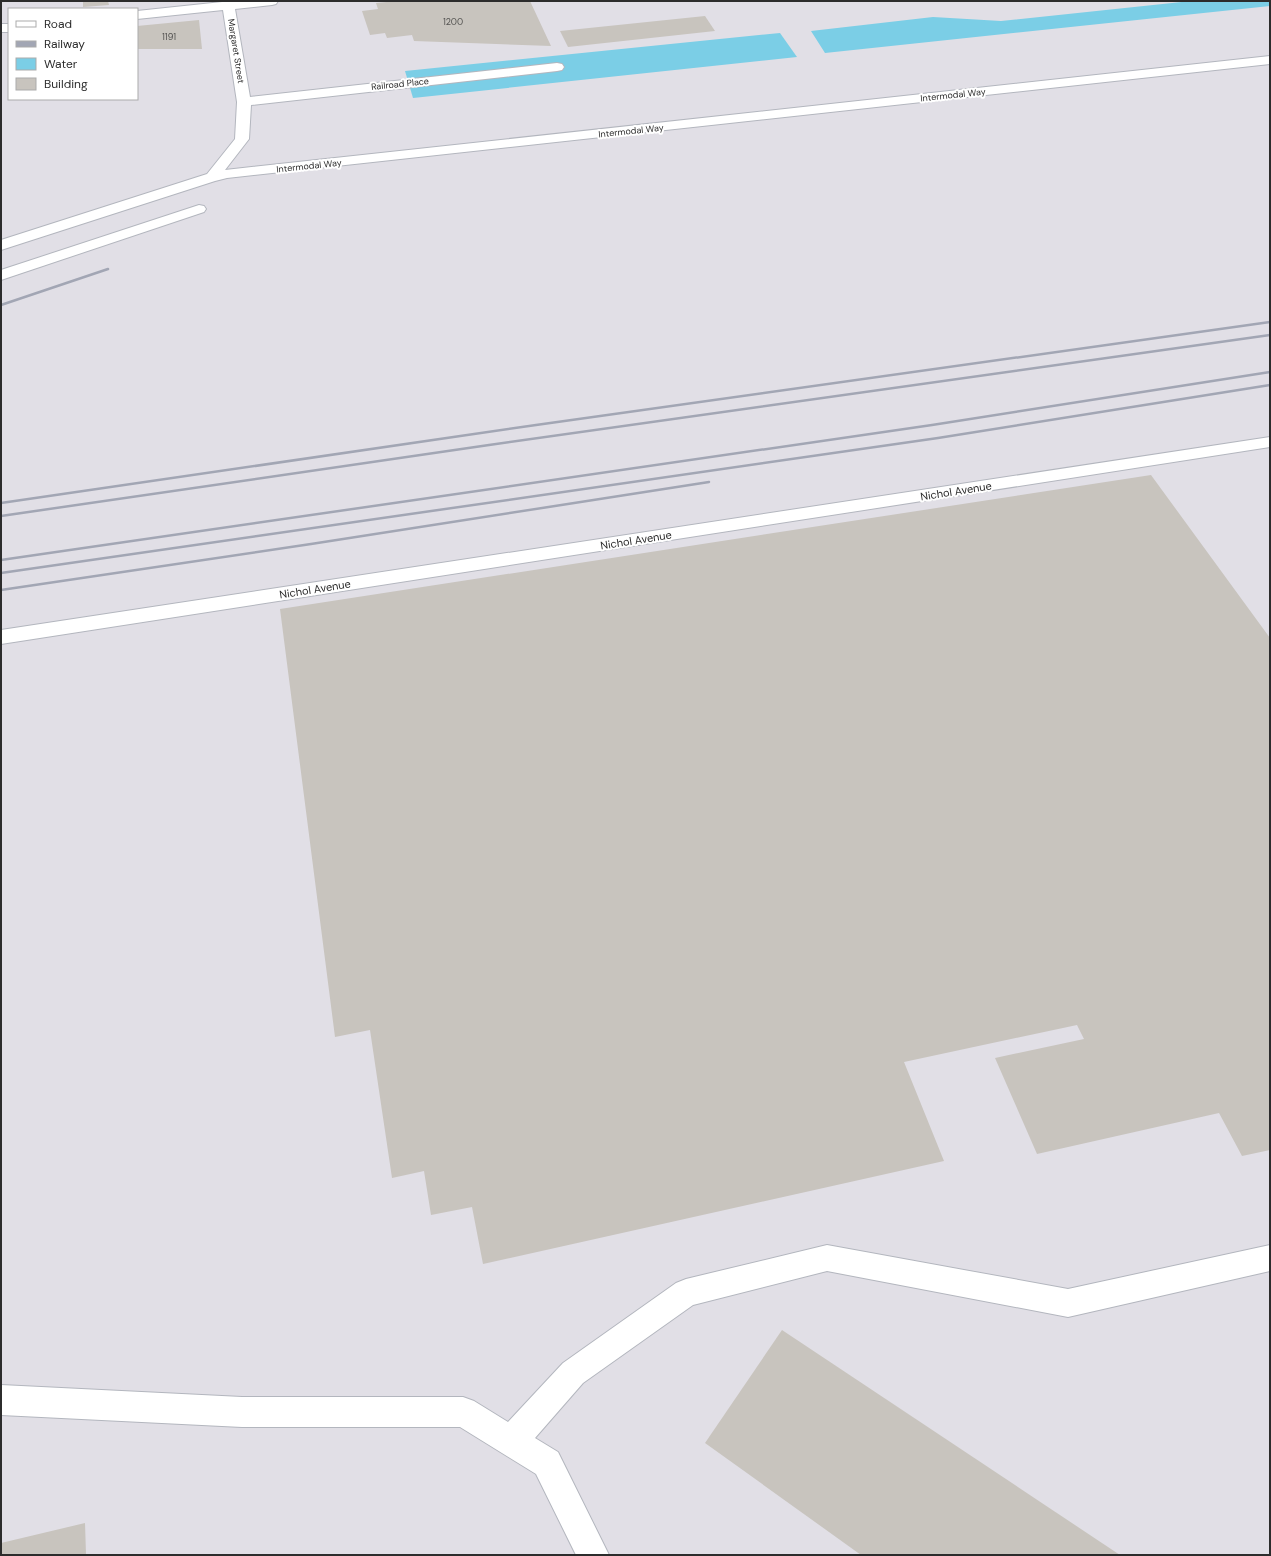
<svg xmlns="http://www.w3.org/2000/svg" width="1271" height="1556" font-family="'DM Sans',sans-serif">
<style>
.industrial{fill:#e1dfe6;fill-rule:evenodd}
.water{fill:#7bcee6}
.building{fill:#c8c4be}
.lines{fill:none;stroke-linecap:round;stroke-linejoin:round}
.minor-casing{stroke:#b3b6be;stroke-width:2}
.minor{fill:#fff;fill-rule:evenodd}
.rail{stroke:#a2a6b4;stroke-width:2.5}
.labels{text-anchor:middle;stroke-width:4;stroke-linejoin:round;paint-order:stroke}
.number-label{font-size:9px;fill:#535250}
.far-street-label{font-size:9px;fill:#2c2c2c;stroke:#fff}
.street-label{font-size:11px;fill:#2c2c2c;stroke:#fff}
</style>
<rect width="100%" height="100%" fill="#ece6df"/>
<!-- industrial -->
<path class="industrial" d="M 1,1 L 1270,1 L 1270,1555 L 1,1555 ZM 9,9 L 137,9 L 137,99 L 9,99 Z"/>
<!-- water -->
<g class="water">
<polygon points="1191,1 1270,2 1270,6 825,53 811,31 933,17 1001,21"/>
<polygon points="780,33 797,57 413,98 405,71"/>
</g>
<!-- building -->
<g class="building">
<polygon points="83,1 108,1 109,5 83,7"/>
<polygon points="397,1 530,1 551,46 414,41 412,35 387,38 385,33 370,35 362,11 378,9 376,3"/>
<polygon points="705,16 715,31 568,47 560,31"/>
<polygon points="199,20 202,49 137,49 137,26"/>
<polygon points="1151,475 1270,638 1270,1150 1242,1156 1219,1113 1037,1154 995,1058 1084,1039 1077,1025 904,1062 944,1161 483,1264 472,1207 431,1215 424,1171 392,1178 370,1030 335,1037 280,609"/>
<polygon points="782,1330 1120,1555 861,1555 705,1443"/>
<polygon points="85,1523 86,1555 1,1555 1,1543"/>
</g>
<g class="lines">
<defs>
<g id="minor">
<polygon points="222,1 278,1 276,4 272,5 235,9 250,97 557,63 562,64 564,67 562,70 557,71 251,105 249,139 225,170 1270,56 1270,64 227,178 215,181 1,250 1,240 207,174 235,139 237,102 223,10 137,19 137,11 222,2"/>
<rect x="1" y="24" width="8" height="8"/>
<polygon points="199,205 204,206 206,209 204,212 1,280 1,270"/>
<polygon points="1270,437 1270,447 1,644 1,630"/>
<polygon points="827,1245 1068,1289 1270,1245 1270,1271 1068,1317 827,1271 693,1305 583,1383 535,1438 558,1452 609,1555 576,1555 536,1474 460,1427 242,1427 1,1415 1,1385 242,1397 463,1397 474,1401 508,1422 563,1363 676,1283 686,1279"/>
</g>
</defs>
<!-- minor casing -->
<use href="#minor" class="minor-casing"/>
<!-- minor -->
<use href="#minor" class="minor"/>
<!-- rail -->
<g class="rail">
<polyline points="1,305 108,269"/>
<polyline points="1,503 536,425 1270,322"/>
<polyline points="1,516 489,445 1270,335"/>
<polyline points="1,560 932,425 1270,372"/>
<polyline points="1,573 938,438 1270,385"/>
<polyline points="1,590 311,544 709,482"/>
</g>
</g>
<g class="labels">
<!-- number labels -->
<g class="number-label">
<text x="453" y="25">1200</text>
<text x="169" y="40">1191</text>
</g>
<!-- far-street labels -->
<g class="far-street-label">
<text transform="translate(236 51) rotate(81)" y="3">Margaret Street</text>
<text transform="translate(400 84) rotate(-6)" y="3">Railroad Place</text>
<text transform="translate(953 95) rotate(-6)" y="3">Intermodal Way</text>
<text transform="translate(631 131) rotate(-6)" y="3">Intermodal Way</text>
<text transform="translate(309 166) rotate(-6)" y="3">Intermodal Way</text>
</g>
<!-- street labels -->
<g class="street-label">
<text transform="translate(956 491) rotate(-9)" y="4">Nichol Avenue</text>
<text transform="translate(636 540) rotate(-9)" y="4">Nichol Avenue</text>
<text transform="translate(315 589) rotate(-9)" y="4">Nichol Avenue</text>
</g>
</g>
<!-- border -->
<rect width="1271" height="1556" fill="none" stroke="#2c2c2c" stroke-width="4"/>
<!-- legend -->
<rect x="8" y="8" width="130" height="92" fill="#ffffff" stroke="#ababab"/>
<rect x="16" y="21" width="20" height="6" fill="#ffffff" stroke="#ababab"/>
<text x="44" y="28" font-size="12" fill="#2c2c2c">Road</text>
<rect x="16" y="41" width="20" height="6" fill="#a2a6b4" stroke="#ababab"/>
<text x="44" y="48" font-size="12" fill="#2c2c2c">Railway</text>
<rect x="16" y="58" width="20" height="12" fill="#7bcee6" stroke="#ababab"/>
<text x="44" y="68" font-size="12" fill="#2c2c2c">Water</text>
<rect x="16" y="78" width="20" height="12" fill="#c8c4be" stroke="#ababab"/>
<text x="44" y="88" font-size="12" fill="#2c2c2c">Building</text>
</svg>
